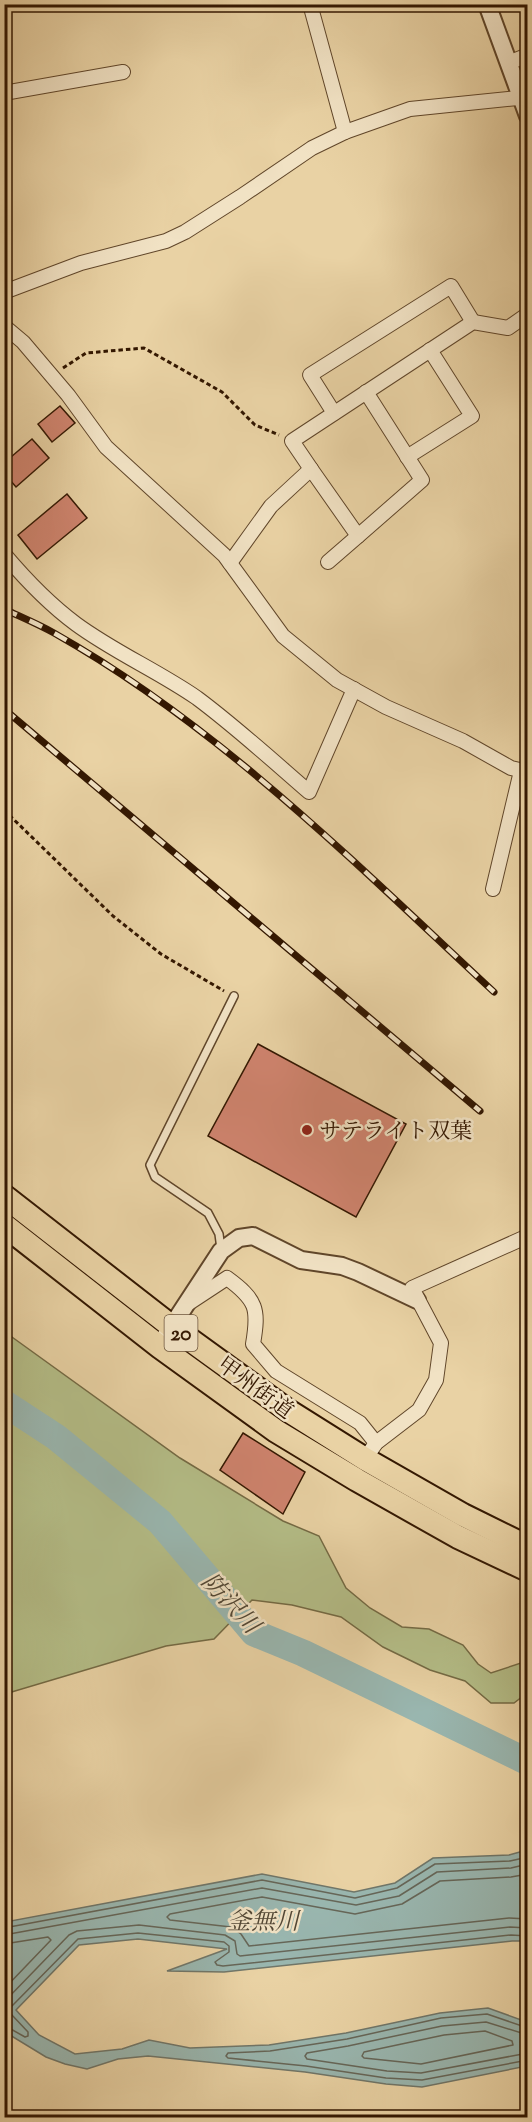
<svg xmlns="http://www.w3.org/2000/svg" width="532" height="2122" font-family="'Sorts Mill Goudy','Noto Serif JP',serif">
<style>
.green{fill:#b4bd87;stroke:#746a44;stroke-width:1.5}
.water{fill:#99b6af;stroke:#707669;stroke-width:1.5}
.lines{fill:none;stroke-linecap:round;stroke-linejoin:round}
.shore{stroke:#666658;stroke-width:1.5}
.river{stroke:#99b6af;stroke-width:27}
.building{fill:#d0846f;stroke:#331701;stroke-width:1.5}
.service-casing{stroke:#60462a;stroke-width:10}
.minor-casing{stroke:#60462a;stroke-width:16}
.tertiary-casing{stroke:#60462a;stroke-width:20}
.trunk-casing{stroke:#331701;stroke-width:26}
.path{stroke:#331701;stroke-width:3;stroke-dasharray:4.5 3;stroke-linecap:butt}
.service{stroke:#f1e2c4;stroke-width:7}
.minor{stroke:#f1e2c4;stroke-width:14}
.tertiary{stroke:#f1e2c4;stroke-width:16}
.trunk{stroke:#e9d2a4;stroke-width:22}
.rail-casing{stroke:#331701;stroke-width:7}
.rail{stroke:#f1e2c4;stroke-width:4.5;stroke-dasharray:14;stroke-linecap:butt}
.poi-dot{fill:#8f2418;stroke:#f1e2c4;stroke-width:2}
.labels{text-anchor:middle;stroke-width:5;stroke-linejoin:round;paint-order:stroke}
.shield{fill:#f1e2c4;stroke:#6c543c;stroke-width:1.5}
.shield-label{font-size:21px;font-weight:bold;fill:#331701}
.poi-label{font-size:22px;fill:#331701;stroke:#f1e2c4;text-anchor:start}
.street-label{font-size:22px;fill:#331701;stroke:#f1e2c4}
.water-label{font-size:24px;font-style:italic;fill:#524735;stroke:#f1e2c4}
</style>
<rect width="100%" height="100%" fill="#e9d2a4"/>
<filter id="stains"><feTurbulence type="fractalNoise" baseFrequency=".00333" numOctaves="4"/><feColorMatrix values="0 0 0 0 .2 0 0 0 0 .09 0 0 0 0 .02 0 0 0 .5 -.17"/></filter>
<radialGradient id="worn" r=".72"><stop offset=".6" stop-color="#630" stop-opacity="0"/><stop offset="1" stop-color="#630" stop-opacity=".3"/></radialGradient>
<!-- green -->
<polygon class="green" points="5,1332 180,1458 283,1521 319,1536 346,1588 370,1608 402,1627 429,1629 463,1645 478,1664 491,1673 527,1661 527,1693 514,1703 491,1703 465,1681 430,1670 383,1647 341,1617 292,1605 252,1600 214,1639 166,1646 5,1694"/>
<!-- water -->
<polygon class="water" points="527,1850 527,1941 512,1941 224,1972 167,1971 227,1949 138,1939 79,1945 16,2010 39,2035 75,2054 122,2049 149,2040 190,2048 269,2045 346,2033 440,2013 488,2008 527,2022 527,2066 422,2087 386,2084 305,2072 148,2056 118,2059 87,2069 65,2064 46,2057 5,2032 5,1922 262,1874 354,1892 395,1883 433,1858 509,1855"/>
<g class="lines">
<!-- shore -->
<g class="shore">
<polyline points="528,1874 511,1877 440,1881 402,1904 355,1914 262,1897 170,1914 167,1917 170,1920 231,1927 241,1934 249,1946 509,1918 528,1919"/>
<polyline points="4,1928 262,1880 355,1898 397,1888 435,1864 510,1861 528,1857"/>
<polyline points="4,1935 262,1888 356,1905 399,1896 437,1872 511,1868 528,1864"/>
<polyline points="4,1944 48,1937 51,1940 4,1989"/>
<polyline points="4,2002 69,1935 77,1931 139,1925 225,1935 235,1941 237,1954 240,1956 510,1927 528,1928"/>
<polyline points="4,2027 9,2028 25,2037 28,2036 28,2032 11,2014 11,2007 78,1939 138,1933 224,1942 229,1946 229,1952 215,1962 217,1965 223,1966 511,1935 528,1936"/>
<polyline points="528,2028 487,2014 441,2018 347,2039 270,2051 228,2053 226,2056 228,2058 306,2066 386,2078 422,2080 528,2060"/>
<polygon points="485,2031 512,2041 513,2045 421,2064 364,2058 362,2056 364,2052 444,2035"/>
<polyline points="528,2035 486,2022 442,2026 348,2046 307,2053 305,2056 307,2059 387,2071 421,2073 528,2053"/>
</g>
<!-- river -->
<polyline class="river" points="4,1403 56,1437 160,1522 254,1633 303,1653 528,1762"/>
</g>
<!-- building -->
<g class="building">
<polygon points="60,406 75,423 52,442 38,424"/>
<polygon points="32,439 49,458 16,487 4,473 4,463"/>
<polygon points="67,494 87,518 37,559 18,535"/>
<polygon points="258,1044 406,1124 356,1217 208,1136"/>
<polygon points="243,1433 305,1472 283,1514 220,1470"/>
</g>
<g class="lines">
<defs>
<polyline id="service" points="221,1249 219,1234 208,1213 155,1177 150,1165 234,996"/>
<g id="minor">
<polyline points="310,4 345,132"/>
<polyline points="508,63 528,55"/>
<polyline points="4,93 123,72"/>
<polyline points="4,292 81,263 166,241 185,232 240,197 312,148 345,132 410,109 528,97"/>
<polyline points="4,326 23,342 68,395 106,447 224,555 283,636 337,680 386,707 463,741 511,768 528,772"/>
<polyline points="334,413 310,375 451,286 473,322"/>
<polyline points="407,457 472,416 430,350"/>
<polyline points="311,469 292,441 473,322 508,328 528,314"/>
<polyline points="358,536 422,480 366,392"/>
<path d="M 4,554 C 26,580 49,604 76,624 C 114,652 158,671 197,698 C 236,727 272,760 309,792 L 354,689"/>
<polyline points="230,563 271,506 311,469 358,536 328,562"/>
<polyline points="493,889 521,771"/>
<path d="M 189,1303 L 227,1278 C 257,1300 259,1309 253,1344 L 276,1371 L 360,1423 L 376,1443"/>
<polyline points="365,1459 376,1443 419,1410 436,1380 441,1343 412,1288 528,1236"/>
</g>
<g id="tertiary">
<polyline points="487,4 528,116"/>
<polyline points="166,1335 221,1251 239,1238 253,1236 301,1260 342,1266 358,1272 417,1300"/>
</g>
<g id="trunk">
<polyline points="4,1196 171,1326 287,1410 365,1459 463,1515 528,1547"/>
<polyline points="4,1225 160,1347 276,1431 357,1480 458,1537 528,1570"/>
</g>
</defs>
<!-- service casing -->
<use href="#service" class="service-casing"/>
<!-- minor casing -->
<use href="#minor" class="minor-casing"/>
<!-- tertiary casing -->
<use href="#tertiary" class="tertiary-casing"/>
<!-- trunk casing -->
<use href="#trunk" class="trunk-casing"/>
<!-- path -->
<g class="path">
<polyline points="63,368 86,353 144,348 222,392 255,425 279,435"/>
<polyline points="4,810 113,916 161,954 224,991"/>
</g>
<!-- service -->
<use href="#service" class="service"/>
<!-- minor -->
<use href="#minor" class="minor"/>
<!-- tertiary -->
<use href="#tertiary" class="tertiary"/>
<!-- trunk -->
<use href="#trunk" class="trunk"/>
<defs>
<g id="rail">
<path d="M 4,609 C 21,617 38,624 54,633 C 219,726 356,864 494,992"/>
<polyline points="4,709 480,1111"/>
</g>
</defs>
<!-- rail casing -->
<use href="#rail" class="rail-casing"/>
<!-- rail -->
<use href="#rail" class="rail"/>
</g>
<!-- markers -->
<circle class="poi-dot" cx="307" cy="1130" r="6"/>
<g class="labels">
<!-- shield labels -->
<rect class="shield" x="164.5" y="1315" width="33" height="36" rx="4.5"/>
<g class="shield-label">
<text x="181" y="1340">20</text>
</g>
<!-- poi labels -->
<g class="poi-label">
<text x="319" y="1138">サテライト双葉</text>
</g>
<!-- street labels -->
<g class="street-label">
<text transform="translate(256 1387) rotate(36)" y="8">甲州街道</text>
</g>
<!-- water labels -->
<g class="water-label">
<text transform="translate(231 1603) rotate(47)" y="8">防沢川</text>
<text x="263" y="1929">釜無川</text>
</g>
</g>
<!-- margin -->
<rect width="532" height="2122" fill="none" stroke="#e9d2a4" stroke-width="24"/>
<rect x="6" y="6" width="520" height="2110" fill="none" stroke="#331701" stroke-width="3"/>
<rect x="12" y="12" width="508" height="2098" fill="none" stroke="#331701" stroke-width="1.5"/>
<rect width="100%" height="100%" filter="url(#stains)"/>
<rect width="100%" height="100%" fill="url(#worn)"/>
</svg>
